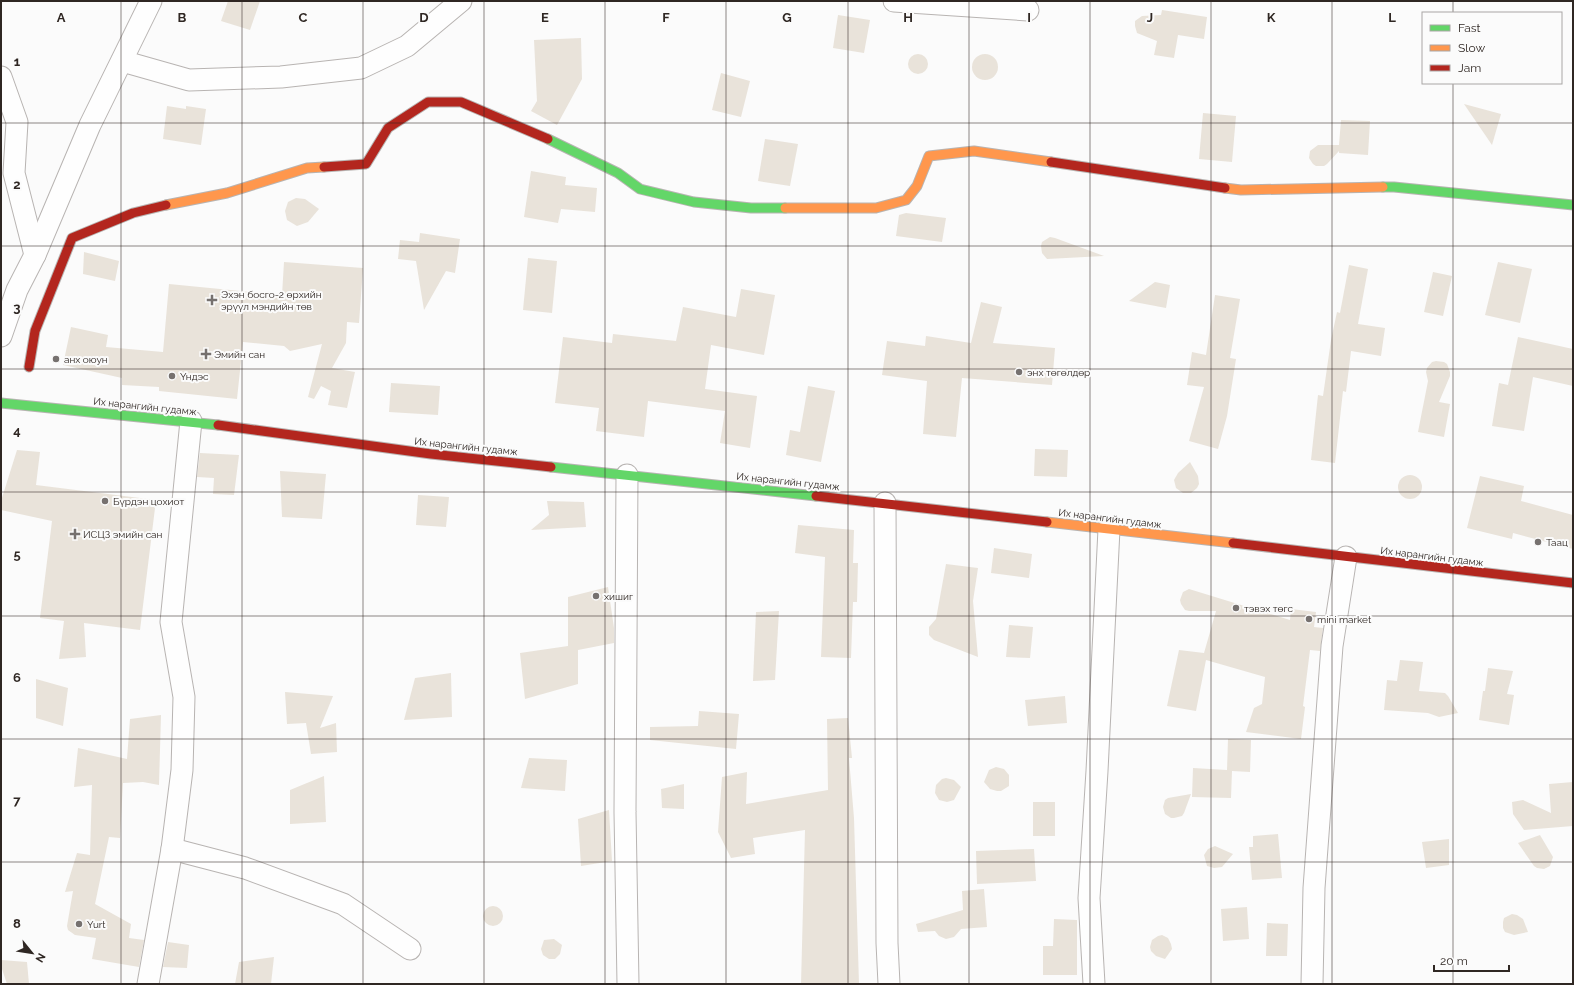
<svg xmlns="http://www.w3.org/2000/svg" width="1574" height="985" font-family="Raleway,sans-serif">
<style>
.building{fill:#e9e3da}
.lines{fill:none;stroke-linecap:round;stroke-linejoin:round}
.street-casing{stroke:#b8b4b2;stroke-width:23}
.fast-casing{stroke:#b8b4b2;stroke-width:11}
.slow-casing{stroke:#b8b4b2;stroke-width:11}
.jam-casing{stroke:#b8b4b2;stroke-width:11}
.street{stroke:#fefefe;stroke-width:21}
.fast{stroke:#63d668;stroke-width:9}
.slow{stroke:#ff974d;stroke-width:9}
.jam{stroke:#b3261e;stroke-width:9}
.grid{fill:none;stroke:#2f2723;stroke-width:1;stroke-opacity:0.55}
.poi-dot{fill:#76716f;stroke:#fbfbfb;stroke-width:1.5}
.labels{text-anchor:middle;stroke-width:4;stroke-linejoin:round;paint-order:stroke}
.poi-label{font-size:10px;fill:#2f2723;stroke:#fbfbfb;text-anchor:start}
.street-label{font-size:10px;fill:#2f2723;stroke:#fbfbfb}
.grid-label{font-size:13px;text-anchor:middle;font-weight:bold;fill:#2f2723;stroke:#fbfbfb;stroke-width:4;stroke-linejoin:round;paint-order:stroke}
</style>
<rect width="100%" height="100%" fill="#fbfbfb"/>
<!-- building -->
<g class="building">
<polygon points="228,1 260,1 250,30 221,21"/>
<polygon points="1162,10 1207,17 1204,39 1178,35 1174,58 1154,55 1157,41 1137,33 1135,26 1135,21 1142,16 1161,15"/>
<polygon points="838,15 870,20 864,53 833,48"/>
<polygon points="581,38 582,79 557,125 531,111 537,101 534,40"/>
<circle cx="985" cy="67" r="13"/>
<circle cx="918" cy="64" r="10"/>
<polygon points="721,73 750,81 741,117 712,110"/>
<polygon points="1464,104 1501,114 1492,145"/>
<polygon points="167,106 186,109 186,106 206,109 201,145 163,139"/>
<polygon points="1203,113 1236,116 1232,162 1199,159"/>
<polygon points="1341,120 1370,121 1368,155 1339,153 1339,151 1327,164 1324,166 1316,166 1313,164 1309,158 1310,151 1318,145 1339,145"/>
<polygon points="765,139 798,144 790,186 758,181"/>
<polygon points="531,171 566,177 565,185 597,188 595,212 561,209 558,223 524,217"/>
<polygon points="296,198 305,199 319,209 308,222 297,226 287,220 285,211 288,202"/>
<polygon points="906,213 946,218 942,242 896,236 899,215"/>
<polygon points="420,233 460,239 455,273 446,271 424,310 416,261 398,259 400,240 419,242"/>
<polygon points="1050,237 1055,238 1104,256 1047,259 1042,253 1041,246 1042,242"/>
<polygon points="84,252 119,261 115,281 83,274"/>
<polygon points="528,258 557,261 552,313 523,310"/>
<polygon points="284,262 363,268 359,323 347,322 346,343 332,368 355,372 347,408 328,405 331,391 321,386 314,399 308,397 322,344 290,351 284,346 243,342 237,399 159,391 159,387 122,385 122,378 63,365 71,327 108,335 106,347 163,352 169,284 282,295"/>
<polygon points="1498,262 1532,269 1520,323 1485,315"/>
<polygon points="1349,265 1368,269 1358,324 1385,328 1381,356 1351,351 1346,392 1343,391 1335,463 1311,460 1318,395 1323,396 1331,340 1337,312 1340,313"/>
<polygon points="1433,272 1452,276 1443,316 1424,312"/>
<polygon points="1155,282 1170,285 1166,308 1129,301"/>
<polygon points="741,289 775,295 764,355 711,345 705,389 757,396 750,448 720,443 725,411 648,401 644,437 596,431 599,408 555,403 563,337 612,343 613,334 676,341 683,307 736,317"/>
<polygon points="1215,295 1240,299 1230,358 1236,359 1227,416 1218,449 1189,441 1204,387 1187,385 1192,352 1206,355"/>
<polygon points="981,302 1002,307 993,343 1055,348 1052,385 962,378 956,437 923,434 927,381 882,375 887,341 925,346 926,336 971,343"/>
<polygon points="1518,337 1573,349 1573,386 1533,377 1524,431 1492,426 1499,383 1508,385"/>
<polygon points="1436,361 1444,362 1447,364 1450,372 1450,376 1439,402 1450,404 1444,437 1418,432 1428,381 1426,372 1427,368 1432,362"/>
<polygon points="391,383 440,386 438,415 389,412"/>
<polygon points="808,386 835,391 821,462 786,455 790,430 800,432"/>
<polygon points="1035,449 1068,450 1067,477 1034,476"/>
<polygon points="17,450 40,452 36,485 156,500 140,630 84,623 86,657 59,659 64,621 40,618 52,521 1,510 1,501"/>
<polygon points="200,453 239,455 234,495 213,494 214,478 197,477"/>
<polygon points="1190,462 1198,476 1199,484 1197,488 1191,493 1183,493 1176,488 1174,480 1178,473"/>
<polygon points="280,471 326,474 322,519 282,517"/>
<circle cx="1410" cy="487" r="12"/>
<polygon points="1480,476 1524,486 1521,501 1573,515 1573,549 1513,533 1512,539 1467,528"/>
<polygon points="418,495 449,497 446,527 416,525"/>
<polygon points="547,501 584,502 586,527 531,530 549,515"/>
<polygon points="798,525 854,530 853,563 858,563 857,602 853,602 851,658 821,657 825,557 795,553"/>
<polygon points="994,548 1032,554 1029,578 991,573"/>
<polygon points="946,564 978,568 973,601 978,657 934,640 929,635 929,627 936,619"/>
<polygon points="608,587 614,628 614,643 578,650 578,684 525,699 520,653 568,646 568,597"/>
<polygon points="1189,589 1290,620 1291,609 1316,612 1314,627 1323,628 1320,651 1310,650 1303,706 1305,707 1301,739 1246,732 1254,708 1262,704 1265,677 1206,660 1196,711 1167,706 1179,650 1204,653 1216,611 1189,611 1185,610 1181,604 1180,600 1183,592"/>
<polygon points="779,611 775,680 753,681 756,612"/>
<polygon points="1009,625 1033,627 1030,658 1006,657"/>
<polygon points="1400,660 1423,662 1419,691 1445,693 1448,696 1458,713 1439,717 1428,713 1384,710 1387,680 1397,681"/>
<polygon points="1488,668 1513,671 1507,694 1514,695 1509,725 1479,720 1483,691 1485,691"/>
<polygon points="451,673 452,717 404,720 415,678"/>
<polygon points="36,679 68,688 63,726 36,718"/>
<polygon points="285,692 333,696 320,728 336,723 337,752 311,754 306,723 287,724"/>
<polygon points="1065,696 1067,723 1028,726 1025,700"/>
<polygon points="699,711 739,714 736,749 650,740 650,727 698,726"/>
<polygon points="161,715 159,785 143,782 123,783 120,838 109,837 95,904 131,924 129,938 144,940 139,967 92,959 96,938 75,935 68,930 67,926 73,891 65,892 77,853 90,855 92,785 74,787 78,748 127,759 130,719"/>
<polygon points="848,718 852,758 849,758 854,818 859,984 801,984 805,830 753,838 755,854 731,858 718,832 722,777 747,772 746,804 828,790 827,719"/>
<polygon points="1228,739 1251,740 1250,772 1232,771 1231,798 1192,797 1193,768 1227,770"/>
<polygon points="529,758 567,760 565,791 521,788"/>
<polygon points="996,767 1004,769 1009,775 1009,786 1001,791 997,791 990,789 984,782 989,770"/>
<polygon points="324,776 326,822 290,824 290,790"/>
<polygon points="946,778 954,780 961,787 954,800 947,802 939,800 935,793 936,785 942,779"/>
<polygon points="1573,782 1573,826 1524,830 1513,814 1512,802 1523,800 1551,813 1549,784"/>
<polygon points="684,784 684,809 662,808 661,789"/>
<polygon points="1191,794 1184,813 1182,816 1174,818 1171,818 1165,814 1163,807 1165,800 1168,798"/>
<rect x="1033" y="802" width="22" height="34"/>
<polygon points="609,810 612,861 581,866 578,819"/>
<polygon points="1278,834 1282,878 1252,880 1249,847 1253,847 1253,836"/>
<polygon points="1540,835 1553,857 1550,866 1544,869 1537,868 1534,866 1518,843"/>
<polygon points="1449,839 1449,865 1426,868 1422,842"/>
<polygon points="1215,846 1233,854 1222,867 1214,868 1207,866 1204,855 1208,849"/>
<polygon points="1034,849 1036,881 977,884 976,851"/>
<polygon points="984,889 987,927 961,929 954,937 946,939 939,936 935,931 918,932 916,924 963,910 962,891"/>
<circle cx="493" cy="916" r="10"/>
<polygon points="1247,907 1249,939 1223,941 1221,909"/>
<polygon points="1512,914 1517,915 1523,919 1528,932 1514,935 1505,932 1503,928 1503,922 1504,918"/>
<polygon points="1054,919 1077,920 1077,975 1043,975 1043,946 1053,946"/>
<polygon points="1267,923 1288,924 1287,956 1266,956"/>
<polygon points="1162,935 1168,938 1171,944 1172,949 1165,959 1156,956 1151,951 1150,947 1152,940 1158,936"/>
<polygon points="554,939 562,945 560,954 555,959 549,959 543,955 541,949 544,940"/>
<polygon points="168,942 189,945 187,968 163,967"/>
<polygon points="274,957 271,984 235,984 239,962"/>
<polygon points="1,960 27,962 29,984 7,984 1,966"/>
</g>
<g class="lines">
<defs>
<g id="street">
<polyline points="894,1 1028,10"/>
<polyline points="122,61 189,80 281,77 361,68 407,46 461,1"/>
<polyline points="1,77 17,122 14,173 35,255"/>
<polyline points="1,336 17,290 35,255 90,125 151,1"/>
<polyline points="627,475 625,812 628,984"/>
<polyline points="885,503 887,943 889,984"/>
<polyline points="172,849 245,868 343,904 410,949"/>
<polyline points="148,984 172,849 182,770 184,697 171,622 191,421"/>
<polyline points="1094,984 1089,898 1097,771 1109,529"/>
<polyline points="1312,984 1314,888 1332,646 1346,557"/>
</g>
<g id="fast">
<polyline points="548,139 618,173 640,189 694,202 751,208 785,208"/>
<polyline points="1383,187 1394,187 1573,205"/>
<polyline points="1,403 218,425"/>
<polyline points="551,467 816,496"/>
</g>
<g id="slow">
<polyline points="1225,188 1241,190 1383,187"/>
<polyline points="166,205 227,193 307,168 324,167"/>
<polyline points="785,208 876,208 906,200 917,186 929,156 974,151 1051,162"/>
<polyline points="1047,522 1233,543"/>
</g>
<g id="jam">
<polyline points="1051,162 1225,188"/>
<polyline points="324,167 366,164 388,128 428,102 461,102 548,139"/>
<polyline points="29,367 35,331 72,238 133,213 166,205"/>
<polyline points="218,425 431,454 551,467"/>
<polyline points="816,496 1047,522"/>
<polyline points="1233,543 1573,583"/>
</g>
</defs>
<!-- street casing -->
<use href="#street" class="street-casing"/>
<!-- fast casing -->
<use href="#fast" class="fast-casing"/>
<!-- slow casing -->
<use href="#slow" class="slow-casing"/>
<!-- jam casing -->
<use href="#jam" class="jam-casing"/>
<!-- street -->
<use href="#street" class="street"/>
<!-- fast -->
<use href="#fast" class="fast"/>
<!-- slow -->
<use href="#slow" class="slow"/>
<!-- jam -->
<use href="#jam" class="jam"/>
</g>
<!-- grid -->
<path class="grid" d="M 121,1 L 121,984M 242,1 L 242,984M 363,1 L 363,984M 484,1 L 484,984M 605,1 L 605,984M 726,1 L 726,984M 848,1 L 848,984M 969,1 L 969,984M 1090,1 L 1090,984M 1211,1 L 1211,984M 1332,1 L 1332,984M 1453,1 L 1453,13M 1453,83 L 1453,984M 1,123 L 1573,123M 1,246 L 1573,246M 1,369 L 1573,369M 1,492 L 1573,492M 1,616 L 1573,616M 1,739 L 1573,739M 1,862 L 1573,862"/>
<!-- markers -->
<g class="poi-dot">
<path d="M210 294h4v4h4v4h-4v4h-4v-4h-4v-4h4z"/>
<path d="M204 348h4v4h4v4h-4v4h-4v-4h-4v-4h4z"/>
<circle cx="56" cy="359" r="4"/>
<circle cx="1019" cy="372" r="4"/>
<circle cx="172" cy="376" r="4"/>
<circle cx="105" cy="501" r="4"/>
<path d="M73 528h4v4h4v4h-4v4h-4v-4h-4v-4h4z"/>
<circle cx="1538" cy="542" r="4"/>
<circle cx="596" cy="596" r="4"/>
<circle cx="1236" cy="608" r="4"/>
<circle cx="1309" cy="619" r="4"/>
<circle cx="79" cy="924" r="4"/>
</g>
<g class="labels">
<!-- poi labels -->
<g class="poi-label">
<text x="221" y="298">Эхэн босго-2 өрхийн<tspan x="221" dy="12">эрүүл мэндийн төв</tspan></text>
<text x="214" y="358">Эмийн сан</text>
<text x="64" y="363">анх оюун</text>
<text x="1027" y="376">энх төгөлдөр</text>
<text x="180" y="380">Үндэс</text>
<text x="113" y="505">Бүрдэн цохиот</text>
<text x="83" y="538">ИСЦЗ эмийн сан</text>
<text x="1546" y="546">Таац</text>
<text x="604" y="600">хишиг</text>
<text x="1244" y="612">тэвэх төгс</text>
<text x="1317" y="623">mini market</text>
<text x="87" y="928">Yurt</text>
</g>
<!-- street labels -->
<g class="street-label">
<text transform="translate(145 406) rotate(6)" y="4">Их нарангийн гудамж</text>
<text transform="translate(466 446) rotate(6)" y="4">Их нарангийн гудамж</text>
<text transform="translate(788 481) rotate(6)" y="4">Их нарангийн гудамж</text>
<text transform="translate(1110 518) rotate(7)" y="4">Их нарангийн гудамж</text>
<text transform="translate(1432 556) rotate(7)" y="4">Их нарангийн гудамж</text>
</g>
</g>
<g class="grid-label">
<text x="61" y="22">A</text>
<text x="182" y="22">B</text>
<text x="303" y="22">C</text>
<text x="424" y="22">D</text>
<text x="545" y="22">E</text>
<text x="666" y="22">F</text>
<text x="787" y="22">G</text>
<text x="908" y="22">H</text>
<text x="1029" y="22">I</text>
<text x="1150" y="22">J</text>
<text x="1271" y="22">K</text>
<text x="1392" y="22">L</text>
<text x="17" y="66">1</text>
<text x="17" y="189">2</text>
<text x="17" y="312">3</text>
<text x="17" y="435">4</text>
<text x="17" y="559">5</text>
<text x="17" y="682">6</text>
<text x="17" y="805">7</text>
<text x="17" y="928">8</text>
</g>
<!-- border -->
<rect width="1574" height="985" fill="none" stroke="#2f2723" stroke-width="4"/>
<!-- legend -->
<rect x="1422" y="12" width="140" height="72" fill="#fbfbfb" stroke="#a9a6a5"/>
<rect x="1430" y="25" width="20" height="6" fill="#63d668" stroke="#a9a6a5"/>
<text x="1458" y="32" font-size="12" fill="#2f2723">Fast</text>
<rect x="1430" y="45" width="20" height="6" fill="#ff974d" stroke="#a9a6a5"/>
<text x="1458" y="52" font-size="12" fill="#2f2723">Slow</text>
<rect x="1430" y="65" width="20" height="6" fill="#b3261e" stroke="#a9a6a5"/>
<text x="1458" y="72" font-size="12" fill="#2f2723">Jam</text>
<!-- north arrow -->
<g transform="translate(32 953) rotate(120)" stroke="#fbfbfb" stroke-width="3" paint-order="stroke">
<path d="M0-3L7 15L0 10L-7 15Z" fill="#2f2723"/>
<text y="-6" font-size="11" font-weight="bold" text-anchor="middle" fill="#2f2723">N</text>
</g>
<!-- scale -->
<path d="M1434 965v6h75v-6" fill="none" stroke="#2f2723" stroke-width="2"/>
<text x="1440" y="965" font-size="12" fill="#2f2723" stroke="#fbfbfb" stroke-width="3" paint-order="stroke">20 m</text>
</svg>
